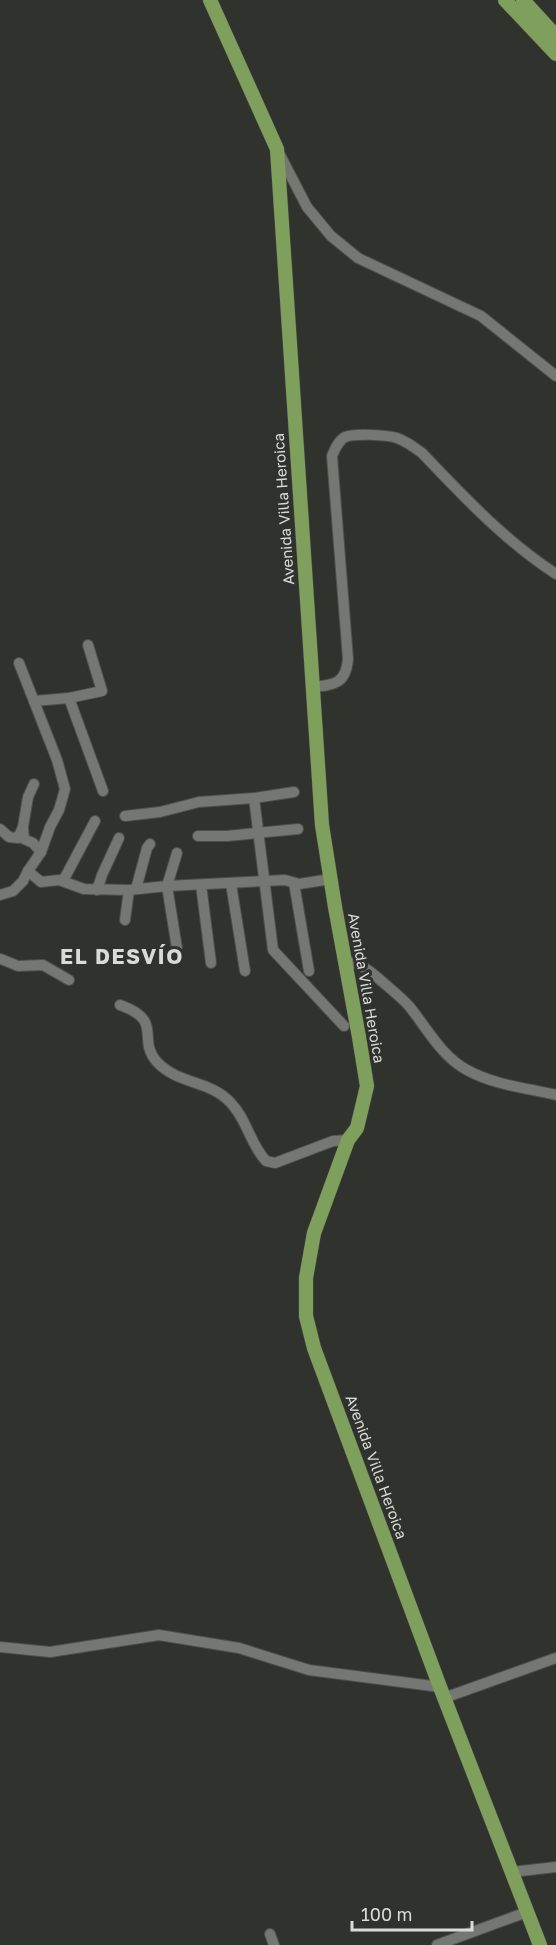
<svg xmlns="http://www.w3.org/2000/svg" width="556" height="1945" font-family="'Golos Text',sans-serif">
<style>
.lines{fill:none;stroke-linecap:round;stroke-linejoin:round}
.minor-casing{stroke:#4d4f4c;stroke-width:12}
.major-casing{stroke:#4d4f4c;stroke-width:15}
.minor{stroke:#747772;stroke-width:10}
.major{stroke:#7fa05c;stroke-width:14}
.labels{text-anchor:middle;stroke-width:6;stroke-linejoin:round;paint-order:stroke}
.street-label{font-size:15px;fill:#d9dbd8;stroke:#2f322d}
.district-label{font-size:21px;font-weight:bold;letter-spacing:1.5px;fill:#d9dbd8;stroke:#2f322d}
</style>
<rect width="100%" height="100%" fill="#2f322d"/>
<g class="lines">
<defs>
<g id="minor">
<polyline points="279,153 307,207 331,236 358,258 481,316 556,376"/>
<path d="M 312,687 C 334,685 346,684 348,659 L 332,456 C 335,449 338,441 345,437 C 355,433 387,435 397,438 C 406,441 414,447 422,453 C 463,496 505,541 556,574"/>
<polyline points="69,698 103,791"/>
<polyline points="34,701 69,698 102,691 88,645"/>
<polyline points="254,798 273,950 344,1026"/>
<polyline points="125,816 160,812 199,802 254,798 294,792"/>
<polyline points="23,827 28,797 34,784"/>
<polyline points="0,829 9,837 18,838 23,827 24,839 33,843 41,852"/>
<polyline points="198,836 227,836 298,829"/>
<polyline points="28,871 41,882 59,880 84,889 129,890 167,886 285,880 299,884 331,879"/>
<polyline points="63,881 95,821"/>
<polyline points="294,883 309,971"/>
<polyline points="231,884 245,971"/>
<polyline points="201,885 211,963"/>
<polyline points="136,889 147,848 150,844"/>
<polyline points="97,890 102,875 119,838"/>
<polyline points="0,895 13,891 23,881 28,871 41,852 50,827 59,810 65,789 57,760 19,663"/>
<polyline points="125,920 129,890"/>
<polyline points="177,948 167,886 177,853"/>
<polyline points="1,959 18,966 43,965 69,980"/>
<path d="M 346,962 C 358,962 369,970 378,978 C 388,987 400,996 409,1006 C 427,1028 441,1056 467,1070 C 494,1085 527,1088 556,1095"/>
<path d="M 120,1005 C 165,1021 136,1039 157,1062 C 179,1085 209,1080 230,1102 C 247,1119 250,1144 266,1161 L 275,1163 L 333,1141 L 348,1140"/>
<polyline points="0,1647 50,1652 159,1635 239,1648 309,1670 440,1687"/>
<polyline points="444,1698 556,1658"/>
<polyline points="512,1872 556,1867"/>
<polyline points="270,1934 274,1945"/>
<polyline points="437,1945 527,1912"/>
</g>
<g id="major">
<polyline points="210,0 277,149 322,825 335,907 359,1037 367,1086 357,1128 348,1140 314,1233 306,1278 306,1316 314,1348 334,1402 440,1687 540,1945"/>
<polyline points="505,0 556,54"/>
<polyline points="523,0 556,36"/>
</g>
</defs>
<!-- minor casing -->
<use href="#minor" class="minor-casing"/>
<!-- major casing -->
<use href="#major" class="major-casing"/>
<!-- minor -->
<use href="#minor" class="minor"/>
<!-- major -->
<use href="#major" class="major"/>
</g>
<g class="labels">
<!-- street labels -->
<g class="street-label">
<text transform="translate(284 509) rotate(-94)" y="5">Avenida Villa Heroica</text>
<text transform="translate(366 988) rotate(80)" y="5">Avenida Villa Heroica</text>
<text transform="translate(376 1467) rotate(70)" y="5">Avenida Villa Heroica</text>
</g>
<!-- district labels -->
<g class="district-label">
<text x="122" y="964">EL DESVÍO</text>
</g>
</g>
<!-- scale -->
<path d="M352 1921v9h120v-9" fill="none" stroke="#d9dbd8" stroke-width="3"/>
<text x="361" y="1921" font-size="18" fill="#d9dbd8" stroke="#2f322d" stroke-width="4.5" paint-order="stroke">100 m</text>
</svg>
